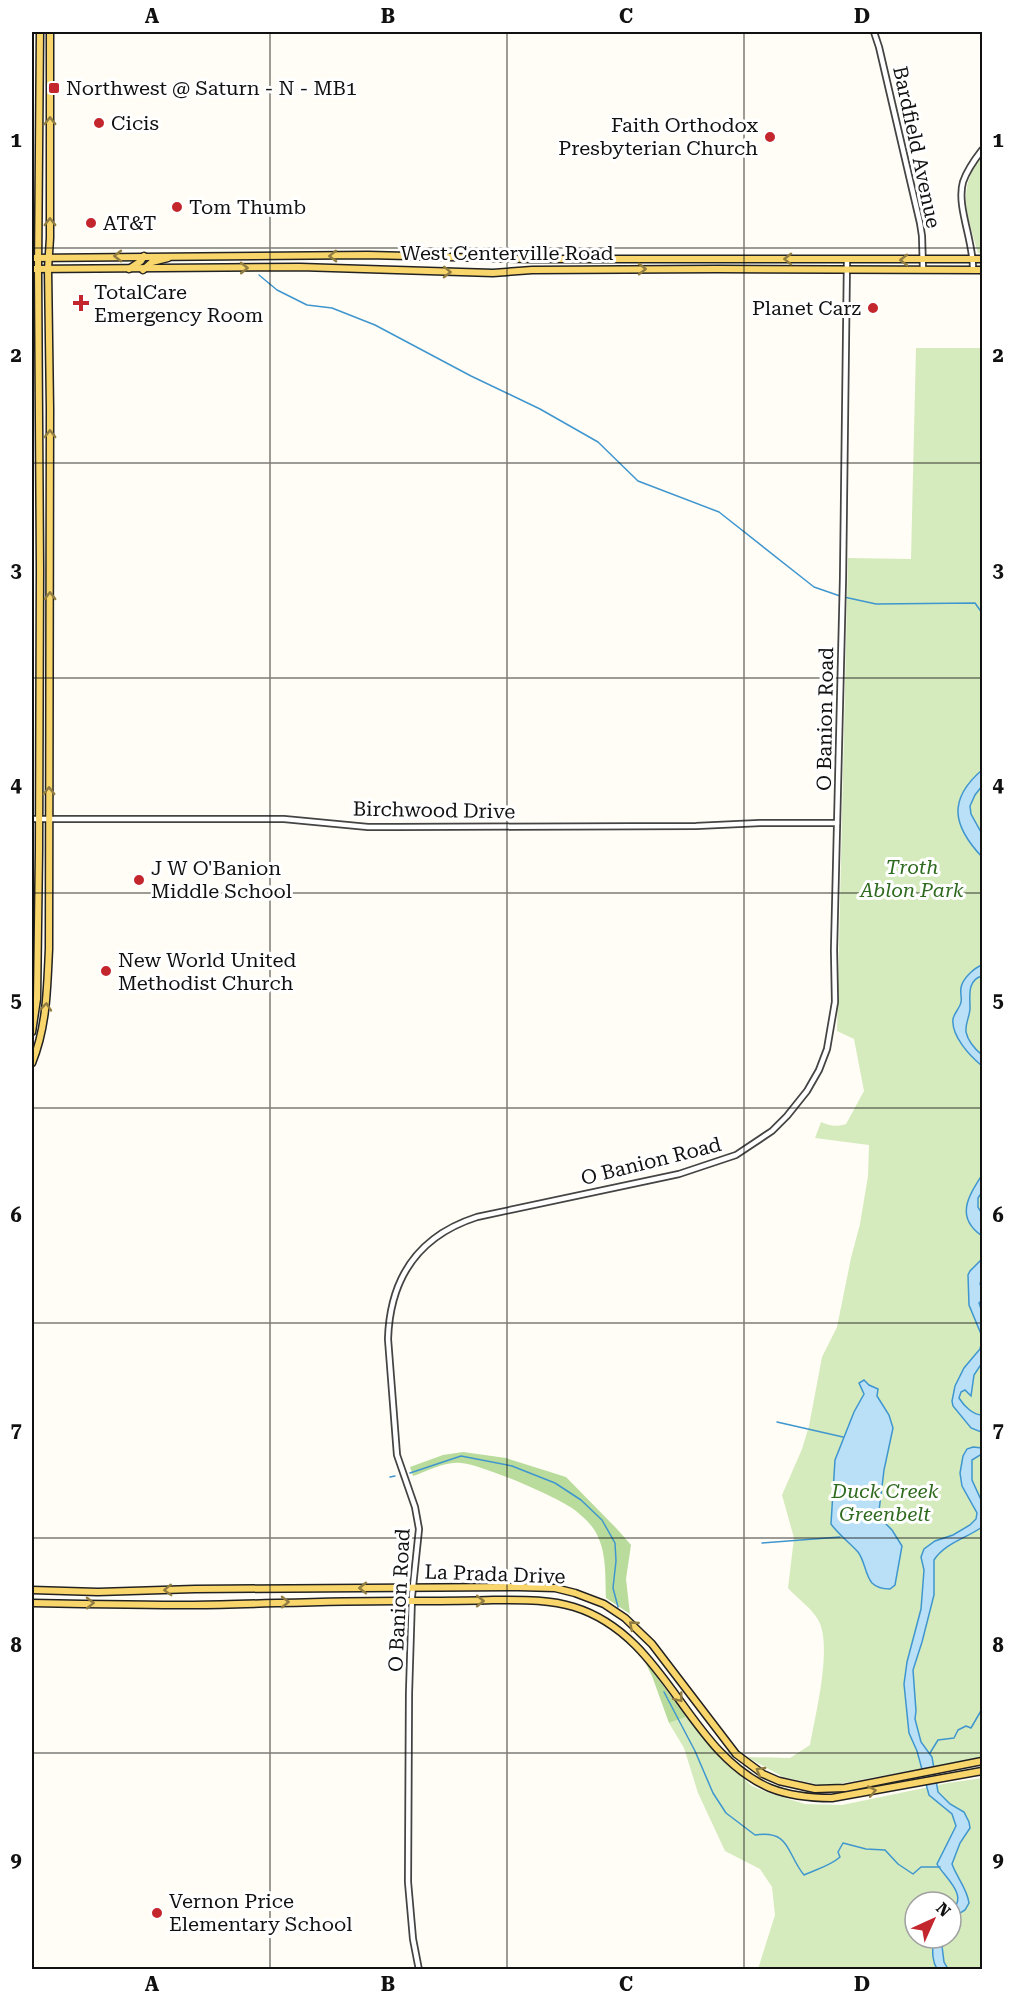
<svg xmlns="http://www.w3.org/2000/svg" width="1014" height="2001" font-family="'Roboto Serif',serif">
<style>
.green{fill:#d5ebbd;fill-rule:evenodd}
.forest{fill:#b9dc9c}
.water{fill:#b9e0f7;stroke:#3f96cf;stroke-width:1.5}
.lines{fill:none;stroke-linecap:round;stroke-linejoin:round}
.stream{stroke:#3f96cf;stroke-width:1.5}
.minor-casing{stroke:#444;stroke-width:8}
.major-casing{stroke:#222;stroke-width:9}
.minor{stroke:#fff;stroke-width:4.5}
.major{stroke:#f9d66b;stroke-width:6}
.oneway{stroke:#917d42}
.grid{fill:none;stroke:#111;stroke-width:1.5;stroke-opacity:0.55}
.poi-dot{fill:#c4262e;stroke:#fff;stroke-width:2}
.labels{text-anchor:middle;stroke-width:6;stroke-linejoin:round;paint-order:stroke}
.poi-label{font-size:20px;fill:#111;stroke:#fff;text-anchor:start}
.street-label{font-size:20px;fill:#111;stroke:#fff}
.park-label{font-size:20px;font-style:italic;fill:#2f6b1f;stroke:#fff}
.neatline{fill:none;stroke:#111;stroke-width:2}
.grid-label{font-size:20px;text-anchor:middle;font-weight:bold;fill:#111}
</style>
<rect width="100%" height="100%" fill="#fffdf5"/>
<!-- green -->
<g class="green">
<path d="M 982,156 L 982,253 L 978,253 C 968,216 955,190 982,156 Z"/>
<path d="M 916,348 L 982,348 L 982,1758 L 838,1784 L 820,1785 L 783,1777 L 747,1757 L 790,1758 L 810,1745 C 815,1716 834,1642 817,1618 C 810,1607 797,1598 788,1588 L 794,1538 L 782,1495 L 802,1449 L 809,1426 L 822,1357 L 837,1327 L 851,1258 L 860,1224 L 868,1176 L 869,1145 L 815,1138 L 821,1122 C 829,1126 838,1127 846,1124 L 864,1091 L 854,1039 L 837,1031 L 848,558 L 911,559 Z"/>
<path d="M 686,1717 L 723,1761 L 752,1786 L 769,1793 L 805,1804 L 842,1805 L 948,1783 L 982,1778 L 982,1969 L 758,1969 L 775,1915 L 772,1887 L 760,1869 L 725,1851 L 698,1793 L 684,1748 L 669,1723 ZM 915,1902 L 951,1902 L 951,1938 L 915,1938 Z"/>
</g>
<!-- forest -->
<g class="forest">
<path d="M 463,1452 L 506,1458 L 566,1477 L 617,1529 L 631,1545 L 626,1579 L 630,1614 L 606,1598 C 605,1575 607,1551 595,1531 C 591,1524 582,1516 576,1511 C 558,1497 483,1465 461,1463 C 445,1461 428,1471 413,1476 L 410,1467 L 443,1455 Z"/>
<polygon points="643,1658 686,1717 669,1723 652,1676"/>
</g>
<!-- water -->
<g class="water">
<path d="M 982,770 L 982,786 L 975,795 L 970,806 L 971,814 L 982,834 L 982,857 C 953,826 947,800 982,770 Z"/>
<path d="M 982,965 L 982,976 C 967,980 970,996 970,1008 C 970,1016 965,1023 966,1032 C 968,1041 976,1050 982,1055 L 982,1066 C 970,1056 951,1036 953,1019 C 954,1013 960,1008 961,1002 C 962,998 960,993 961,988 C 962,979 974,968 982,965 Z"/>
<path d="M 982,1175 L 982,1192 L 978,1198 L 978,1207 L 982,1214 L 982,1236 C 955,1217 968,1197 982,1175 Z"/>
<path d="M 982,1259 L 982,1277 L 980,1284 L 982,1288 L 982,1303 L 981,1301 L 979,1303 L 982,1312 L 982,1363 L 974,1375 L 971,1396 L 965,1390 L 961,1392 L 959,1398 C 964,1406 973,1415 982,1415 L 981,1432 L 971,1428 L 953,1406 L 952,1401 L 955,1386 L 964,1368 L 980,1349 L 982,1340 L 981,1334 L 969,1305 L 968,1275 L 970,1271 Z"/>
<path d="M 864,1380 L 869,1385 L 878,1389 L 877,1396 L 889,1415 L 893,1428 L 884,1470 L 879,1511 L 880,1518 L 892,1530 L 902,1546 L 895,1585 L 890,1589 C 883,1589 877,1588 872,1583 C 865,1575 865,1561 858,1552 C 849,1542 839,1535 831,1524 L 835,1460 L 854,1412 L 864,1394 L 859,1383 Z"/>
<path d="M 973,1447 L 982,1448 L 982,1456 L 980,1455 L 972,1460 L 972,1480 L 982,1502 L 982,1527 C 967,1538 945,1543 934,1560 L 934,1595 L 922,1642 L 913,1670 L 916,1711 L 915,1719 L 921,1742 L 932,1757 L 938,1792 L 950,1804 L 964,1812 L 969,1822 L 970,1828 L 960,1843 L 952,1864 C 957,1878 967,1888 969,1903 L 965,1910 L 951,1919 L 951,1911 C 970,1896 944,1877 937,1864 L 956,1826 L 952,1814 L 929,1795 L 917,1751 L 909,1733 L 904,1684 L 907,1662 L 921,1609 L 924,1570 L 921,1557 L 924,1549 L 935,1541 L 953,1535 L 970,1525 L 976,1519 L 977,1513 L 962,1486 L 960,1473 L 963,1456 L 967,1449 Z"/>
<path d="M 933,1938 L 941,1938 L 944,1962 L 948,1969 L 937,1969 C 931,1959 933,1949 933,1938 Z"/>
</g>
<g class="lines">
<!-- stream -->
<g class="stream">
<polyline points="259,275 277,290 307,305 332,308 375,325 471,376 540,409 598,442 638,481 719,512 814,587 840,596"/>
<polyline points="844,597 876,604 975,603 982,613"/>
<polyline points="777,1422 843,1437"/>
<polyline points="410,1473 461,1456 512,1466 555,1483 581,1500 602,1520 615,1543 616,1561 613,1588 618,1607"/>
<polyline points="390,1477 395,1476"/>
<polyline points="762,1543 840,1537"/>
<path d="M 664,1692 L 695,1751 L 713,1793 L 726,1813 L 755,1835 C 791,1830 786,1853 804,1875 C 817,1869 830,1866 840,1857 L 838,1852 L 843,1843 L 866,1849 L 885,1850 L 898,1864 L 913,1874 L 921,1867 L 940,1867"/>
<polyline points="930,1753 938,1740 954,1738 958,1730 966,1726 971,1728 982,1709"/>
</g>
<defs>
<g id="minor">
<polyline points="874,32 879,47 920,223 922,236 923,270"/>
<path d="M 973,270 C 974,242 956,206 963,182 C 967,170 975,159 982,150"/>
<polyline points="32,819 284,819 368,827 397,827 696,826 760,823 837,823"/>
<path d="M 419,1970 L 413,1939 L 408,1882 L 409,1693 L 412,1596 L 419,1529 L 415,1507 L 397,1455 L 388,1339 C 390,1278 418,1236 477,1217 L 679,1174 L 736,1155 L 772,1131 L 787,1116 L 807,1091 L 819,1070 L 827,1049 L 835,1002 L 834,950 L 843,578 L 847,260"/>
</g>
<g id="major">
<polyline points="32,258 368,255 532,259 982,259"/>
<polyline points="32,269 300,267 493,273 532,270 718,269 982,270"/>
<polyline points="129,269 141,261 144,256"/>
<polyline points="143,270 152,262 168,258"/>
<polyline points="32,1032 37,999 39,851 40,569 38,269 40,32"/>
<path d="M 32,1063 C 47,1026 47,989 49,949 L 50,409 L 48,269 L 50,238 L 50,32"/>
<polyline points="32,1590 98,1592 195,1589 519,1587 555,1588 575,1593 604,1604 625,1618 652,1644 736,1754 763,1774 779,1781 815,1789 845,1788 982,1761"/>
<path d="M 32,1603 C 86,1604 140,1605 194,1605 C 268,1604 342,1600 416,1601 C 442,1601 468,1601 493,1600 C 520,1600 548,1599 574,1607 C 668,1636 686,1752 770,1788 C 790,1796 812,1798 832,1798 L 982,1771"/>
</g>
</defs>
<!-- minor casing -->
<use href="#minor" class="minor-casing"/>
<!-- major casing -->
<use href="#major" class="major-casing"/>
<!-- minor -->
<use href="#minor" class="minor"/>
<!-- major -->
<use href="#major" class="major"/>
</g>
<!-- one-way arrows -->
<defs><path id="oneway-chevron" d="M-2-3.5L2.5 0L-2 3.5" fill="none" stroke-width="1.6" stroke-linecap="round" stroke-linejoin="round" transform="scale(1.5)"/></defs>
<g class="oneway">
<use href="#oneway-chevron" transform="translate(50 121) rotate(-90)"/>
<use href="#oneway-chevron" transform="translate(50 222) rotate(-90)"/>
<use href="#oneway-chevron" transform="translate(118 256) rotate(-180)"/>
<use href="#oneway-chevron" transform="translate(333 256) rotate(179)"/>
<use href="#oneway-chevron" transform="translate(788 259) rotate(-179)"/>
<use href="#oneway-chevron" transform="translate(904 260) rotate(-180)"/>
<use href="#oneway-chevron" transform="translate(244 268) rotate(-1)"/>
<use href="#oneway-chevron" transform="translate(642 269)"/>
<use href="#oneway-chevron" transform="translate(447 272) rotate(1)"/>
<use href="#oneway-chevron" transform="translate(50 434) rotate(-90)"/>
<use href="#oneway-chevron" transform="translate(50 596) rotate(-91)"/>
<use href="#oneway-chevron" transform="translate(49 791) rotate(-90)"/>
<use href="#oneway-chevron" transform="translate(46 1007) rotate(-85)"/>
<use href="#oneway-chevron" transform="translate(363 1588) rotate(180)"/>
<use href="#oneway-chevron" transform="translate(168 1590) rotate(178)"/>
<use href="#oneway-chevron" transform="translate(480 1601)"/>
<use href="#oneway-chevron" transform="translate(285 1602) rotate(-1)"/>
<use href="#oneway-chevron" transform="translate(90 1603) rotate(-1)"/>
<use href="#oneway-chevron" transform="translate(633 1625) rotate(-139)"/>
<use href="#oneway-chevron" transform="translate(679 1698) rotate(52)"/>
<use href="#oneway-chevron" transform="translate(760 1771) rotate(-150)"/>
<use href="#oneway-chevron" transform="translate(872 1791) rotate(-11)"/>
</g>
<!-- grid -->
<path class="grid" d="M 270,32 L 270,1970M 507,32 L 507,1970M 744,32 L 744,1970M 32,248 L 982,248M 32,463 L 982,463M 32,678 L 982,678M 32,893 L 982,893M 32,1108 L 982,1108M 32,1323 L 982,1323M 32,1538 L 982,1538M 32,1753 L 982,1753"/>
<!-- markers -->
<g class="poi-dot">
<rect x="48" y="82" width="12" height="12" rx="3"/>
<circle cx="99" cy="123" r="6"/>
<circle cx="770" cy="137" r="6"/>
<circle cx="177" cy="207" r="6"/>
<circle cx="91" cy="223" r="6"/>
<path d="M78 294h6v6h6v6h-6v6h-6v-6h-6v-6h6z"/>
<circle cx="873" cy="308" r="6"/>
<circle cx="139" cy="880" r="6"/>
<circle cx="106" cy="971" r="6"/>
<circle cx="157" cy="1913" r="6"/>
</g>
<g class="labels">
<!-- poi labels -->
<g class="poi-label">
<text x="66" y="95">Northwest @ Saturn - N - MB1</text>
<text x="111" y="130">Cicis</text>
<text x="758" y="132" text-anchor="end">Faith Orthodox<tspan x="758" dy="23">Presbyterian Church</tspan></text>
<text x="189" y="214">Tom Thumb</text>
<text x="103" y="230">AT&amp;T</text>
<text x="94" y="299">TotalCare<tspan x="94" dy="23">Emergency Room</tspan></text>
<text x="861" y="315" text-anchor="end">Planet Carz</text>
<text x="151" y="875">J W O'Banion<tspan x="151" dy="23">Middle School</tspan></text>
<text x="118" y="967">New World United<tspan x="118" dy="23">Methodist Church</tspan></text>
<text x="169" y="1908">Vernon Price<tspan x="169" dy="23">Elementary School</tspan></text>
</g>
<!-- street labels -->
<g class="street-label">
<text transform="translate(917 147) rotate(78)" y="7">Bardfield Avenue</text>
<text x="507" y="260">West Centerville Road</text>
<text transform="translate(825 719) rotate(-89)" y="7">O Banion Road</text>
<text transform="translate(434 810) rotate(1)" y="7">Birchwood Drive</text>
<text transform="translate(651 1161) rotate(-14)" y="7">O Banion Road</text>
<text transform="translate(495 1574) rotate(2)" y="7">La Prada Drive</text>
<text transform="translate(399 1600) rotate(-87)" y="7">O Banion Road</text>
</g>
<!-- park labels -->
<g class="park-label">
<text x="912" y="874">Troth<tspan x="912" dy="23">Ablon Park</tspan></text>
<text x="885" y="1498">Duck Creek<tspan x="885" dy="23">Greenbelt</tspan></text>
</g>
</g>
<!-- border -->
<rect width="1014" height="2001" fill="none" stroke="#ffffff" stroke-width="66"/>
<!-- north arrow -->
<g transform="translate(933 1920) rotate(45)"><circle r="28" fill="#ffffff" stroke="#a0a0a0" stroke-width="1.5"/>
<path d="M0-4.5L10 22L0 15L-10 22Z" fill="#c4262e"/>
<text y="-9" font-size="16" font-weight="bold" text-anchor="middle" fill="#111111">N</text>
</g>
<rect x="33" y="33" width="948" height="1935" class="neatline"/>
<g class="grid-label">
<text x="152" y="23">A</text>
<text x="388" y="23">B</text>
<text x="626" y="23">C</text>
<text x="862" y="23">D</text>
<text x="16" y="147">1</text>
<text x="998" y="147">1</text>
<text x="16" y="362">2</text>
<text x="998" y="362">2</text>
<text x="16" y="577">3</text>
<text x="998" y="577">3</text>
<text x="16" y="792">4</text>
<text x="998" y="792">4</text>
<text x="16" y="1007">5</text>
<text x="998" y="1007">5</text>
<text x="16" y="1222">6</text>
<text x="998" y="1222">6</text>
<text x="16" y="1437">7</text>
<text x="998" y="1437">7</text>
<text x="16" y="1652">8</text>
<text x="998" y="1652">8</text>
<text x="16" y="1867">9</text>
<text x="998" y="1867">9</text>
<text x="152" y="1991">A</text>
<text x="388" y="1991">B</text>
<text x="626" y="1991">C</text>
<text x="862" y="1991">D</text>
</g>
</svg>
